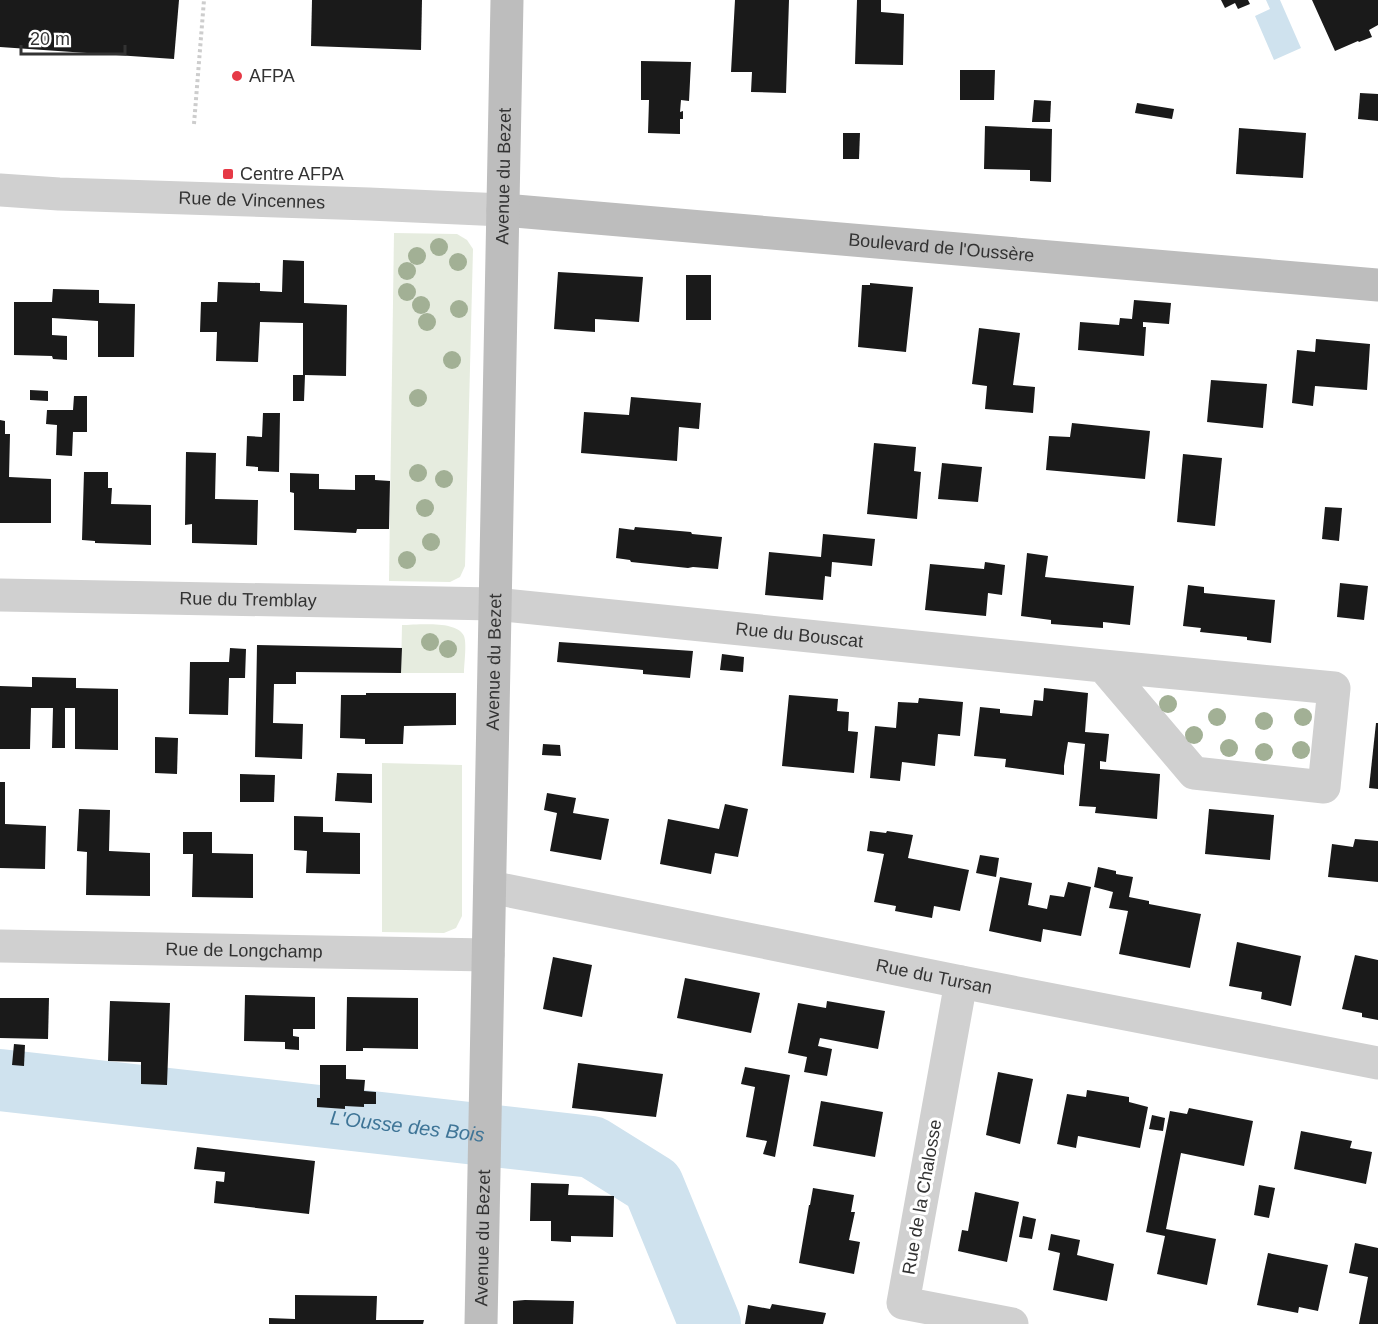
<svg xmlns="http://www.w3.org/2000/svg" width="1378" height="1324" font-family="Helvetica,sans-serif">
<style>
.green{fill:#e6ecdf}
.water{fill:#cfe2ee}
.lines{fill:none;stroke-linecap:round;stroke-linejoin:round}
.river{stroke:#cfe2ee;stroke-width:62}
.building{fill:#1a1a1a}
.path{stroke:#cdcdcd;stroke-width:4;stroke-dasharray:3 3;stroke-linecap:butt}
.street{stroke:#d0d0d0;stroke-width:33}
.secondary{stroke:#bdbdbd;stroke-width:33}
.tree{fill:#a2b095}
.poi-dot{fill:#e63946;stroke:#fff;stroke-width:2}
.labels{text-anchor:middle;stroke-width:6;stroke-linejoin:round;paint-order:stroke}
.poi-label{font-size:18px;fill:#333;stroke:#fff;text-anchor:start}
.street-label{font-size:18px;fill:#333;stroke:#fff}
.water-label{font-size:20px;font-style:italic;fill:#3f7597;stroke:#fff}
</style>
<rect width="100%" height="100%" fill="#fff"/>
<!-- green -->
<g class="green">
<polygon points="394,233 457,234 467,240 473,249 465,566 460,577 450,582 389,581"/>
<path d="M 402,625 C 417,625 457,620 464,636 C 467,644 464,664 464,673 L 401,673 Z"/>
<polygon points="382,763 462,765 462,916 456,928 444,933 382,932"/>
</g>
<!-- water -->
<polygon class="water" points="1266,0 1280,0 1301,48 1274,60 1255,16 1270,9"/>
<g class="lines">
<!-- river -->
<path class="river" id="s1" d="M 0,1080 L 592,1147 L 653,1185 L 710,1324"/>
</g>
<!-- building -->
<g class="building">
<polygon points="0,0 179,0 174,59 0,47"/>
<polygon points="312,0 422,0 421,50 311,46"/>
<polygon points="735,0 789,0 786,93 751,92 752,72 731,72"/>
<polygon points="857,0 881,0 881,12 904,14 903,65 855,64"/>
<polygon points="1221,0 1248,0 1250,4 1238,9 1235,3 1225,8"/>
<polygon points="1312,0 1378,0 1378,25 1369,30 1372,37 1359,42 1358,41 1335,51"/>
<polygon points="641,61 691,62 689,101 681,100 680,112 683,111 683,119 680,119 680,134 648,133 649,100 641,100"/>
<polygon points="960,70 995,70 994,100 960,100"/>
<polygon points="1360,93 1378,94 1378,121 1358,119"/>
<polygon points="1034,100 1051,101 1050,122 1032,122"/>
<polygon points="1137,103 1174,109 1172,119 1135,113"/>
<polygon points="985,126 1052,129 1051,182 1030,181 1030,170 984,169"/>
<polygon points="1239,128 1306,133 1303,178 1236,174"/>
<polygon points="843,133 860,133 859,159 843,159"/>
<polygon points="283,260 304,261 304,303 347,305 346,376 305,375 304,401 293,401 293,375 303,375 303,323 260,322 258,362 216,361 217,332 200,332 201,302 217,302 218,282 260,283 260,291 282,292"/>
<polygon points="558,272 643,277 639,322 595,319 595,332 554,329"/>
<rect x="686" y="275" width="25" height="45"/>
<polygon points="870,283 913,287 906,352 858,347 862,285 870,285"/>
<polygon points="53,289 99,290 99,303 135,304 134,357 98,357 98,321 52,318 52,335 67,336 67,360 53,359 52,356 14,355 14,302 52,302"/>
<polygon points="1134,300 1171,303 1169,324 1143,322 1143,327 1146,327 1144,356 1078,350 1080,322 1119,325 1120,318 1132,319"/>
<polygon points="979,328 1020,333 1013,385 1035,387 1033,413 985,409 987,386 972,384"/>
<polygon points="1316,339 1370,344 1367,390 1315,386 1313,406 1292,403 1297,350 1315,352"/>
<polygon points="1211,380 1267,384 1263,428 1207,422"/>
<polygon points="30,390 48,391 48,401 30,400"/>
<polygon points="74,396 87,396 87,432 73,432 72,456 56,455 57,425 46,424 47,410 73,410"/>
<polygon points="631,397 701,403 699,429 679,427 677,461 581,453 584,412 629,415"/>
<polygon points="263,413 280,413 279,472 258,471 258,467 246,466 247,436 262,437"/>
<polygon points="0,420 5,421 5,434 10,434 9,477 51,479 51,523 0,523"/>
<polygon points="1072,423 1150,431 1145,479 1046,470 1049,436 1070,437"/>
<polygon points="874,443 916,447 914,471 921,472 917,519 867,514"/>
<polygon points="186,452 216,453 215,499 258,500 257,545 192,543 192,524 185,525"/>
<polygon points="1183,454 1222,458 1215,526 1177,522"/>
<polygon points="942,463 982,467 978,502 938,499"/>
<polygon points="84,472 108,472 108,488 112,488 111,504 151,505 151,545 95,543 95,541 82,540"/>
<polygon points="290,473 319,474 319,489 355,490 355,475 375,475 375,480 390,481 389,529 357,529 356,533 294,530 294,493 290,492"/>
<polygon points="1325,507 1342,508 1339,541 1322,539"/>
<polygon points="635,527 691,532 692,534 722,537 718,569 693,567 688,568 631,562 630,560 616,558 619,528 634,530"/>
<polygon points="823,534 875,539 872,566 832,562 831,577 825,576 823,600 765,595 769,552 821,557"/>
<polygon points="1027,553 1048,556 1045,577 1134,586 1130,625 1103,622 1103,628 1051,624 1051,620 1021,616"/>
<polygon points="985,562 1005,565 1002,595 988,593 986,616 925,610 930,564 984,569"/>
<polygon points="1340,583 1368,586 1364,620 1337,617"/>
<polygon points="1188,585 1204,587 1204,593 1275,600 1271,643 1247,640 1247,637 1200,632 1201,628 1183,626"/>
<polygon points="559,642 693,651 690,678 643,674 643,670 557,662"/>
<polygon points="257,645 402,648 401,673 296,672 296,684 274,684 273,723 303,724 302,759 255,757"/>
<polygon points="230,648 246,649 245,678 229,678 228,715 189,714 190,662 229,662"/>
<polygon points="722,654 744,657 743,672 720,670"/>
<polygon points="32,677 76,678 76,688 118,689 118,750 75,749 75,708 65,708 65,748 52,748 53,708 31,708 30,749 0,749 0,686 32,687"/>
<polygon points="1044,688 1088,693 1085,732 1109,734 1106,762 1100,761 1100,769 1160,774 1157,819 1095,813 1096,807 1079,806 1085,744 1068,742 1064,766 1064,775 1005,767 1006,759 974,756 980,707 1000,709 1000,713 1032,716 1034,700 1043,701"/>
<polygon points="366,693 456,693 456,725 404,726 403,744 365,744 365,739 340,738 341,695 366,695"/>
<polygon points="789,695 838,699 837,711 849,712 848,731 858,732 854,773 782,766"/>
<polygon points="919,698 963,702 960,736 938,734 935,766 902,762 900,781 870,778 875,726 896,728 898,702 918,703"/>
<polygon points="1376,723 1378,723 1378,789 1369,788"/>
<polygon points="155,737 178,738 177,774 155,773"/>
<polygon points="543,744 560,745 561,756 542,755"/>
<polygon points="337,773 372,774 372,803 335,801"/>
<polygon points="240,774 275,775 274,802 240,802"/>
<polygon points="0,782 5,782 5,824 46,826 45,869 0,868"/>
<polygon points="547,793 576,798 573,813 609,819 601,860 550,851 557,813 544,810"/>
<polygon points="725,804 748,809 738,857 715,853 711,874 660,864 668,819 719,829"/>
<polygon points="79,809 110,810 109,851 150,853 150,896 86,895 87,852 77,851"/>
<polygon points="1209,809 1274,815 1270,860 1205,854"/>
<polygon points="294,816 323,817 323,832 360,833 360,874 306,873 307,851 294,850"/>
<polygon points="870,831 886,833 887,831 913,835 908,858 969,870 960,911 934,906 932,918 895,911 896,906 874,902 884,854 867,851"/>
<polygon points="183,832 212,832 212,853 253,854 253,898 192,897 193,854 183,854"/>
<polygon points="1355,839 1378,841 1378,882 1328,877 1332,844 1353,847"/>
<polygon points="980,855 999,858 996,877 976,873"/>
<polygon points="1098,867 1116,871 1116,874 1133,877 1129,897 1149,901 1149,904 1201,914 1190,968 1119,954 1128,911 1109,908 1113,892 1094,887"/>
<polygon points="1000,877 1032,883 1028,905 1047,909 1050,895 1064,897 1068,882 1091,887 1081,936 1043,929 1041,942 989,931"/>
<polygon points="1237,942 1301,956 1291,1006 1261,999 1262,992 1229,986"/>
<polygon points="1355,955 1378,960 1378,1020 1362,1017 1362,1013 1342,1009"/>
<polygon points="553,957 592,965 582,1017 543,1009"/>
<polygon points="685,978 760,993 751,1033 677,1018"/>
<polygon points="245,995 315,997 315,1029 293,1029 293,1036 299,1037 299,1050 285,1049 285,1042 244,1041"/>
<polygon points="347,997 418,998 418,1049 363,1048 363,1051 346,1051"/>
<polygon points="0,998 49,998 48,1039 0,1038"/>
<polygon points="110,1001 170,1003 167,1085 141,1084 141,1062 108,1061"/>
<polygon points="827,1001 885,1011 878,1049 820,1038 818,1046 832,1049 827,1076 804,1072 807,1057 788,1053 798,1003 826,1008"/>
<polygon points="14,1044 25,1045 24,1066 12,1065"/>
<polygon points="578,1063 663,1074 656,1117 572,1108"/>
<polygon points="320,1065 346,1065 346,1079 365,1080 364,1091 376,1092 376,1104 364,1104 364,1107 345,1106 345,1109 317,1107 317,1098 320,1098"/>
<polygon points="745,1067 790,1075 775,1157 763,1154 767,1141 746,1137 755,1087 741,1084"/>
<polygon points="998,1072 1033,1079 1020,1144 986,1135"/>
<polygon points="1087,1090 1129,1097 1129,1102 1148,1107 1140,1148 1078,1136 1076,1148 1057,1144 1067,1094 1086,1097"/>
<polygon points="821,1101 883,1112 875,1157 813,1146"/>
<polygon points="1189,1108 1253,1121 1244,1166 1181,1153 1166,1229 1216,1239 1207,1285 1157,1274 1165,1236 1146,1232 1170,1111 1187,1114"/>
<polygon points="1152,1115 1165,1118 1163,1131 1149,1129"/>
<polygon points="1301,1131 1352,1141 1350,1148 1372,1152 1366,1184 1294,1169"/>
<polygon points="197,1147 315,1161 309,1214 214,1203 216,1181 224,1182 225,1172 194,1169"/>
<polygon points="531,1183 569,1184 568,1195 614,1196 613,1237 571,1236 571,1242 551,1241 551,1221 530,1221"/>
<polygon points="1259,1185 1275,1188 1269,1218 1254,1215"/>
<polygon points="813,1188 854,1195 851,1212 855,1212 849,1240 860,1242 854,1274 799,1263 809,1205 810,1205"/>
<polygon points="975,1192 1019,1202 1007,1262 958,1251 962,1230 968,1231"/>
<polygon points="1023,1216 1036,1219 1032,1239 1019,1237"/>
<polygon points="1051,1234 1080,1240 1077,1255 1114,1264 1107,1301 1053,1290 1060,1253 1048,1250"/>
<polygon points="1355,1243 1378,1248 1378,1324 1359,1324 1368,1277 1349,1273"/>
<polygon points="1268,1253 1328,1265 1318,1311 1299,1307 1298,1313 1257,1305"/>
<polygon points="295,1295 377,1296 376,1320 424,1320 423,1324 269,1324 269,1318 295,1319"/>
<polygon points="525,1300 574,1301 573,1324 513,1324 513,1301"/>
<polygon points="772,1304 826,1313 823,1324 745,1324 748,1305 770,1309"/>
</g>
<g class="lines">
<!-- path -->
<polyline class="path" points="194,124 204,0"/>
<!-- street -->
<g class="street">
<path id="s2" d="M 0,190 L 59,194 L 369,204 L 503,210"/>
<path id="s3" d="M 0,595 L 495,604 L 1103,666 L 1334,688 L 1324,787 L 1194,773 L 1103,666"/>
<path id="s4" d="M 490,887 L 961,982 L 1378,1063"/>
<path id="s5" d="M 0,946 L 488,955"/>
<polyline points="961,982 903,1303 1012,1324"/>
</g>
<!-- secondary -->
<g class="secondary">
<path id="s6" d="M 503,210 L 1378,285"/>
<path id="s7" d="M 481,1324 L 507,0"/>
</g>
</g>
<!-- trees -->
<g class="tree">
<circle cx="439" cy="247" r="9"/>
<circle cx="417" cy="256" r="9"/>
<circle cx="458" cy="262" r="9"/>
<circle cx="407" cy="271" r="9"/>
<circle cx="407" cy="292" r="9"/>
<circle cx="421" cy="305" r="9"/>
<circle cx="459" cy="309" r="9"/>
<circle cx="427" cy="322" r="9"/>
<circle cx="452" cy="360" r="9"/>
<circle cx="418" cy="398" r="9"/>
<circle cx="418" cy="473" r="9"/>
<circle cx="444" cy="479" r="9"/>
<circle cx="425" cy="508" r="9"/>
<circle cx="431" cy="542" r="9"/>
<circle cx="407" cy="560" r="9"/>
<circle cx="430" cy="642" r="9"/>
<circle cx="448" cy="649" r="9"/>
<circle cx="1168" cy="704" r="9"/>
<circle cx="1217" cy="717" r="9"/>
<circle cx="1303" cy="717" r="9"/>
<circle cx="1264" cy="721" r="9"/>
<circle cx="1194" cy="735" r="9"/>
<circle cx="1229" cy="748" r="9"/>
<circle cx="1301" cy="750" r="9"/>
<circle cx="1264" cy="752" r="9"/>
</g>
<!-- markers -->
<g class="poi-dot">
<circle cx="237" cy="76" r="6"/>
<rect x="222" y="168" width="12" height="12" rx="3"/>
</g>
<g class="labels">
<!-- poi labels -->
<g class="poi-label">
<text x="249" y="82">AFPA</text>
<text x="240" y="180">Centre AFPA</text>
</g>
<!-- street labels -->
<g class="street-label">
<text dy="6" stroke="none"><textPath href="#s7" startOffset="1148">Avenue du Bezet</textPath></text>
<text dy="6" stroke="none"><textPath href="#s2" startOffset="252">Rue de Vincennes</textPath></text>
<text dy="6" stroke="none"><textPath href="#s6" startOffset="440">Boulevard de l'Oussère</textPath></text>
<text dy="6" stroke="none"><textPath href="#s3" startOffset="248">Rue du Tremblay</textPath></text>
<text dy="6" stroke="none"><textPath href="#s3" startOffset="801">Rue du Bouscat</textPath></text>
<text dy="6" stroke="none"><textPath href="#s7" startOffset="662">Avenue du Bezet</textPath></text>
<text dy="6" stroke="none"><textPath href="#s5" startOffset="244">Rue de Longchamp</textPath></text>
<text dy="6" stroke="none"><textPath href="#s4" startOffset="453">Rue du Tursan</textPath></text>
<text transform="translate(922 1197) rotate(-80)" y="6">Rue de la Chalosse</text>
<text dy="6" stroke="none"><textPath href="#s7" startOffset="86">Avenue du Bezet</textPath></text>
</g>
<!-- water labels -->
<g class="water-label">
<text dy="7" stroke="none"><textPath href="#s1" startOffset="410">L'Ousse des Bois</textPath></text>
</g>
</g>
<!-- scale -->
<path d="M21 45v9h104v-9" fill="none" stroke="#333333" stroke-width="3"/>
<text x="30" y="45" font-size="18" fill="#333333" stroke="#ffffff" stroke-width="4.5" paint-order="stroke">20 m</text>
</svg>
